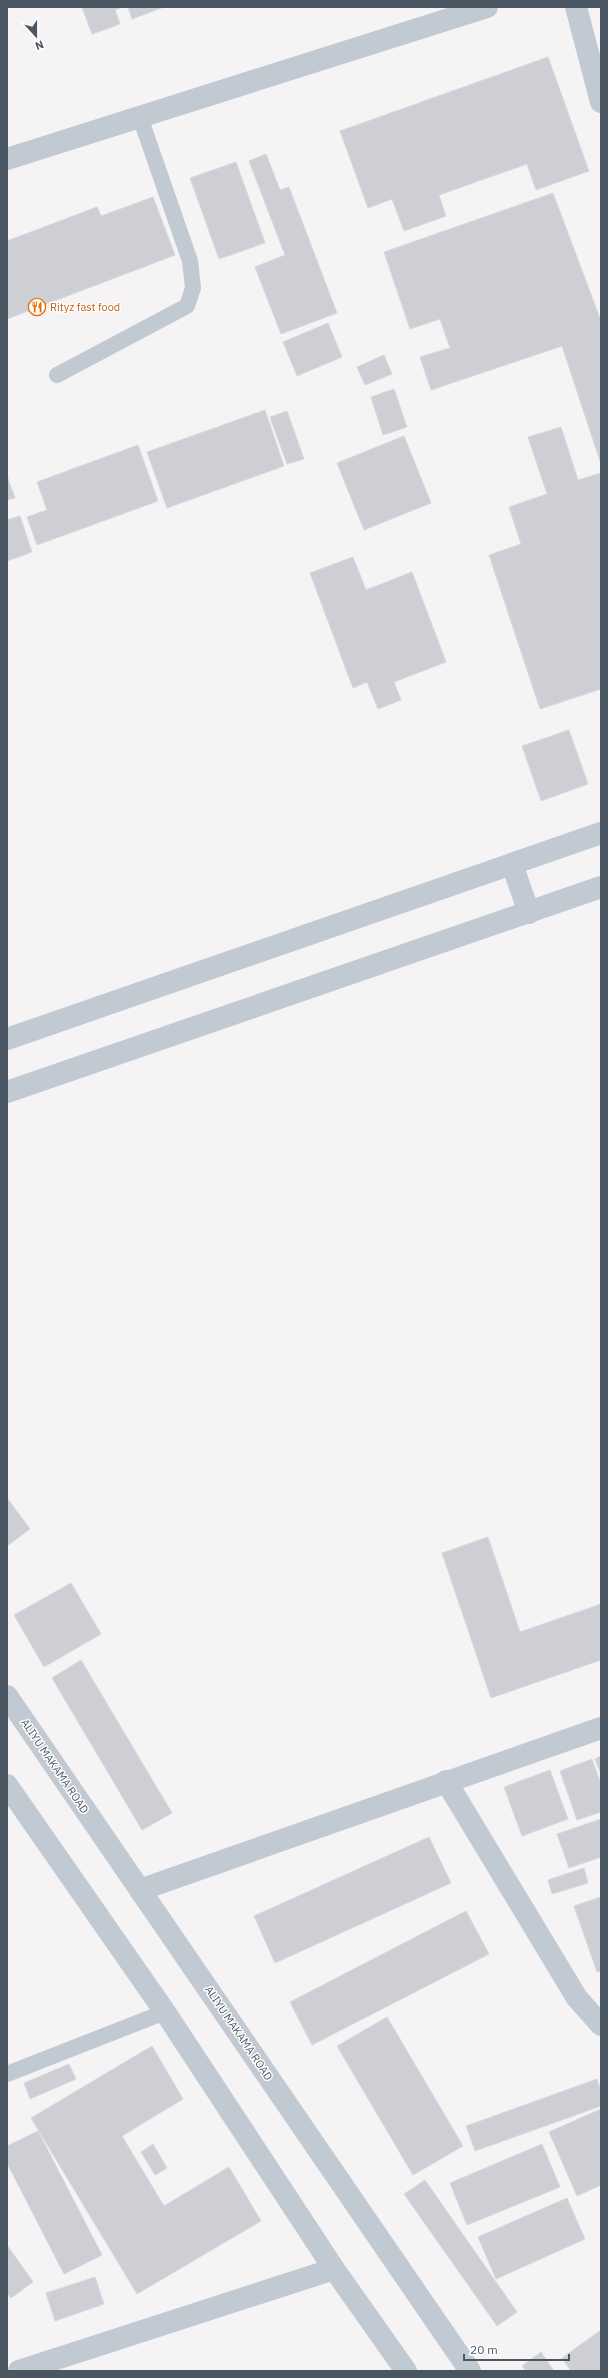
<svg xmlns="http://www.w3.org/2000/svg" width="608" height="2378" font-family="'IBM Plex Sans',sans-serif">
<style>
.building{fill:#cdcfd5;stroke:#d7d9de}
.lines{fill:none;stroke-linecap:round;stroke-linejoin:round}
.service{stroke:#c1cad2;stroke-width:16}
.minor{stroke:#c1cad2;stroke-width:22}
.tertiary{stroke:#c1cad2;stroke-width:22}
.labels{text-anchor:middle;stroke-width:3;stroke-linejoin:round;paint-order:stroke}
.food-label{font-size:11px;fill:#c56008;stroke:#fff;text-anchor:start}
.street-label{font-size:11px;fill:#4a5661;stroke:#fff}
</style>
<rect width="100%" height="100%" fill="#f5f3f3"/>
<!-- building -->
<g class="building">
<polygon points="82,7 123,7 115,10 120,24 92,34"/>
<polygon points="128,7 164,7 132,19"/>
<polygon points="548,57 589,171 536,190 527,164 439,195 446,216 404,231 392,199 368,208 340,131"/>
<polygon points="266,154 280,190 289,187 337,313 281,334 255,267 285,255 249,161"/>
<polygon points="236,162 265,243 219,259 190,178"/>
<polygon points="553,193 601,321 601,464 562,346 431,390 420,357 450,348 440,319 410,329 384,252"/>
<polygon points="153,197 175,255 7,319 7,241 97,207 101,216"/>
<polygon points="328,323 342,357 297,376 283,342"/>
<polygon points="384,355 392,374 365,385 357,367"/>
<polygon points="394,389 407,427 383,435 371,397"/>
<polygon points="265,410 284,466 167,508 147,452"/>
<polygon points="287,411 304,459 287,464 270,417"/>
<polygon points="561,427 578,480 601,473 601,689 540,709 489,555 521,544 509,507 547,494 528,437"/>
<polygon points="404,436 431,503 364,530 337,463"/>
<polygon points="138,445 158,501 37,545 27,517 47,510 37,482"/>
<polygon points="7,476 15,498 7,500"/>
<polygon points="20,516 32,552 7,561 7,520"/>
<polygon points="353,557 366,590 412,572 446,662 394,682 401,700 378,709 367,682 353,688 310,573"/>
<polygon points="569,730 588,784 541,801 522,746"/>
<polygon points="7,1498 30,1529 7,1546"/>
<polygon points="488,1537 520,1632 601,1604 601,1660 491,1698 442,1553"/>
<polygon points="71,1583 101,1634 44,1667 14,1615"/>
<polygon points="81,1660 172,1813 142,1830 52,1678"/>
<polygon points="601,1756 601,1774 595,1759"/>
<polygon points="592,1759 601,1784 601,1812 577,1820 560,1771"/>
<polygon points="550,1770 568,1819 522,1836 504,1787"/>
<polygon points="601,1819 601,1857 569,1868 557,1834"/>
<polygon points="429,1837 451,1883 275,1963 254,1916"/>
<polygon points="584,1868 588,1883 552,1894 548,1880"/>
<polygon points="601,1897 601,1971 597,1972 574,1906"/>
<polygon points="466,1911 489,1954 312,2045 290,2002"/>
<polygon points="387,2017 463,2146 413,2175 337,2046"/>
<polygon points="152,2046 183,2099 122,2136 164,2206 229,2167 261,2221 137,2294 31,2118"/>
<polygon points="69,2064 76,2079 30,2099 24,2083"/>
<polygon points="597,2079 601,2091 601,2106 475,2151 466,2126"/>
<polygon points="601,2109 601,2185 577,2196 549,2132"/>
<polygon points="38,2131 102,2255 64,2274 7,2163 7,2146"/>
<polygon points="153,2144 167,2168 155,2175 141,2152"/>
<polygon points="542,2144 560,2187 467,2225 450,2183"/>
<polygon points="425,2180 517,2312 497,2326 404,2194"/>
<polygon points="567,2198 585,2239 496,2279 478,2237"/>
<polygon points="7,2245 33,2282 11,2298 7,2293"/>
<polygon points="95,2277 104,2304 55,2321 46,2293"/>
<polygon points="601,2330 601,2371 571,2371 562,2358"/>
<polygon points="541,2352 554,2371 526,2371 522,2366"/>
</g>
<g class="lines">
<!-- service -->
<g class="service">
<polyline points="57,375 187,306 193,288 190,261 140,117"/>
<polyline points="7,2074 165,2012"/>
</g>
<!-- minor -->
<g class="minor">
<polyline points="576,7 601,102"/>
<polyline points="7,159 487,7"/>
<polyline points="446,1781 577,1998 601,2025"/>
<polyline points="140,1890 601,1728"/>
<polyline points="19,2371 334,2269"/>
</g>
<!-- tertiary -->
<g class="tertiary">
<polyline points="512,864 529,913"/>
<polyline points="7,1039 601,833"/>
<polyline points="7,1092 601,887"/>
<polyline points="7,1696 470,2371"/>
<polyline points="7,1785 165,2012 334,2269 406,2371"/>
</g>
</g>
<!-- icons -->
<defs>
<symbol id="restaurant-ring" viewBox="-11 -11 22 22"><circle r="9.5" fill="#fff" stroke="#e8710a" stroke-width="1.5"/><path d="M-5-6h1v4h1v-4h1v4h1v-4h1v5L-1.5 .5V6h-2V.5L-5-1ZM5-6V6H3V1.5H1.5Q1.5-4 5-6Z" fill="#e8710a"/></symbol>
</defs>
<g fill-rule="evenodd">
<use href="#restaurant-ring" x="27" y="297" width="20" height="20"/>
</g>
<g class="labels">
<!-- food labels -->
<g class="food-label">
<text x="50" y="311">Rityz fast food</text>
</g>
<!-- street labels -->
<g class="street-label">
<text transform="translate(55 1766) rotate(56)" y="4">ALIYU MAKAMA ROAD</text>
<text transform="translate(239 2033) rotate(56)" y="4">ALIYU MAKAMA ROAD</text>
</g>
</g>
<!-- border -->
<rect width="608" height="2378" fill="none" stroke="#4a5661" stroke-width="16"/>
<!-- north arrow -->
<g transform="translate(36 36) rotate(159)" stroke="#ffffff" stroke-width="3" paint-order="stroke">
<path d="M0-3L7 15L0 10L-7 15Z" fill="#4a5661"/>
<text y="-6" font-size="11" font-weight="bold" text-anchor="middle" fill="#4a5661">N</text>
</g>
<!-- scale -->
<path d="M464 2354v6h105v-6" fill="none" stroke="#4a5661" stroke-width="2"/>
<text x="470" y="2354" font-size="12" fill="#4a5661" stroke="#ffffff" stroke-width="3" paint-order="stroke">20 m</text>
</svg>
